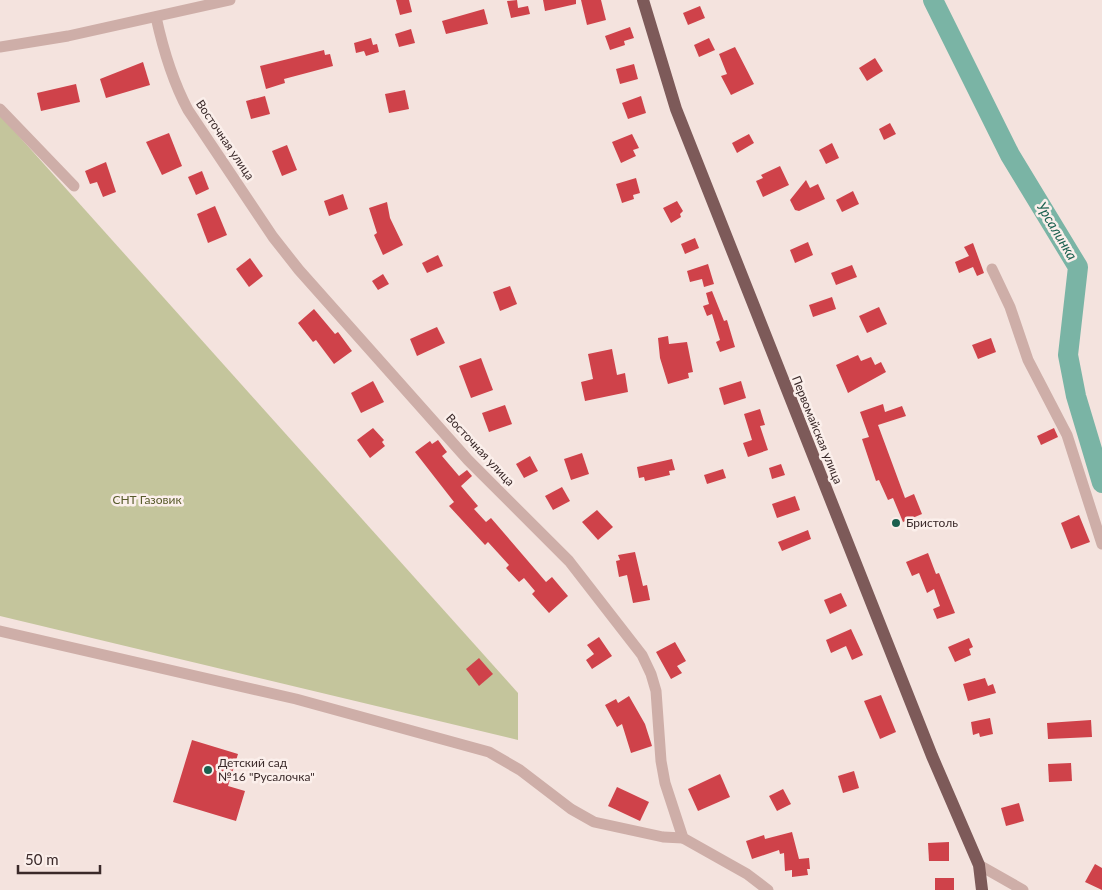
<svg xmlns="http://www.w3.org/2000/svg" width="1102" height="890" font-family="Lato,sans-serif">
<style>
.green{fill:#c4c59c}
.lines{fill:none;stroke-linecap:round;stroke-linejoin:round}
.river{stroke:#7ab4a5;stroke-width:20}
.building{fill:#cf424a}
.minor{stroke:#ceaea8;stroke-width:11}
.major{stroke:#7d5a59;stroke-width:12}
.poi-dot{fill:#1b604f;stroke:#fbefeb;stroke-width:2}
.labels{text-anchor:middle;stroke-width:5;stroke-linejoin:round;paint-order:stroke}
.street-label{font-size:12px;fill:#3a2929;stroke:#fbefeb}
.park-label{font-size:12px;fill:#585b2b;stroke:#fbefeb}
.poi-label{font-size:12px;fill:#3a2929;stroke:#fbefeb;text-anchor:start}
.water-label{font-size:14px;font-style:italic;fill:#1b604f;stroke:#fbefeb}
</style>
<rect width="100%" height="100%" fill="#f4e3de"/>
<!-- green -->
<polygon class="green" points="0,115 518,693 518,740 0,616"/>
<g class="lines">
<!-- river -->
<polyline class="river" points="933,0 1010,155 1078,267 1068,355 1076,396 1102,483"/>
</g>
<!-- building -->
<g class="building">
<polygon points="396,0 409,0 412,12 400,15"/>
<polygon points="517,0 518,8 528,6 530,14 511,18 507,1"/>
<polygon points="543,0 576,0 576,4 545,11"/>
<polygon points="581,0 601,0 606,20 587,25"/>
<polygon points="700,6 705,18 688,25 683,13"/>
<polygon points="484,9 488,24 446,34 442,21"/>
<polygon points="630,27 634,38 624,41 625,45 610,50 605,36"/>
<polygon points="411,29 415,43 399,47 395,34"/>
<polygon points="371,38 373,45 377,44 379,52 366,56 364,51 356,53 354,43"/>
<polygon points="709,38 715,50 699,57 694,45"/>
<polygon points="735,47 754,84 731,95 721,76 727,74 719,54"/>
<polygon points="324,50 325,55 330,54 333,66 284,79 285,83 266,89 260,66"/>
<polygon points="875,58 883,71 867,81 859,68"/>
<polygon points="143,62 150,85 106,98 100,79"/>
<polygon points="634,64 638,79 620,84 616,69"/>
<polygon points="76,84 80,102 41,111 37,93"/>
<polygon points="405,90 409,109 389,113 385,94"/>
<polygon points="265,96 270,114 251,119 246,101"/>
<polygon points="641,96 646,113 628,119 622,103"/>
<polygon points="890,123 896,134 884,140 879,129"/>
<polygon points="169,133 182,166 162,175 146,142"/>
<polygon points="632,134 639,148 633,150 636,156 621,163 612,142"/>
<polygon points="749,134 754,143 737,153 732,143"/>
<polygon points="832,143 839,158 826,164 819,150"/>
<polygon points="287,145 297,170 282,176 272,151"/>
<polygon points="106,162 116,192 103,197 97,182 90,184 85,171"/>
<polygon points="780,166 789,185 763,197 756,181 763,178 761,175"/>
<polygon points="202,171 209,189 196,195 188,177"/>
<polygon points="636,178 640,193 633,195 634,199 622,203 616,184"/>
<polygon points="806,180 810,188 818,184 825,199 799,211 795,210 790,200"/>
<polygon points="853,191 859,204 842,212 836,200"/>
<polygon points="343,194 348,209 329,216 324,201"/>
<polygon points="677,201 683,211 680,214 681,217 671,223 663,208"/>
<polygon points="387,202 390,218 403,245 383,255 374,235 377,233 369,208"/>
<polygon points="215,206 227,235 208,243 197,214"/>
<polygon points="695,238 699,248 685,254 681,244"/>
<polygon points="808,242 813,255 795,263 790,250"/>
<polygon points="973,243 984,273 977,276 973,267 959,273 955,262 969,256 964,247"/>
<polygon points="438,255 443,266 427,273 422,263"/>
<polygon points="250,258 263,276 249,287 236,269"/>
<polygon points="708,264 714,284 704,287 702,279 690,282 687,271"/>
<polygon points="852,265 857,277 836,285 831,273"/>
<polygon points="383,274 389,284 378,290 372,281"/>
<polygon points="510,286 517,304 500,311 493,292"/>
<polygon points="712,291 724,321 727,320 735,347 720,352 716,342 720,340 712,314 707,316 703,306 709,304 706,293"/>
<polygon points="832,297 836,309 813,317 809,305"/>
<polygon points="879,307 887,324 867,333 859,316"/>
<polygon points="314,309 335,334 338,332 352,351 334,364 316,340 313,342 298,323"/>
<polygon points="437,327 445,343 417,356 410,339"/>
<polygon points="668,336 669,344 687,342 693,372 688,373 689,378 668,384 660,358 658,338"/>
<polygon points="991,338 996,352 978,359 972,345"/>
<polygon points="612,349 617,375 625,373 628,392 585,401 581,382 593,379 588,354"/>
<polygon points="858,355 861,361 871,357 875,365 881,362 886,372 848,393 836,365"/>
<polygon points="481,358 493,390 471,398 459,366"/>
<polygon points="373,381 384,402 361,413 351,393"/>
<polygon points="741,381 746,398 724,405 719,388"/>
<polygon points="883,404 885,412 902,406 906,416 878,425 905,498 914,494 922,514 903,522 893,498 888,500 879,480 876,481 862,439 869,437 860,412"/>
<polygon points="505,405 512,424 489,432 482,413"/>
<polygon points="760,409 765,425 760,426 768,450 748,457 743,443 752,440 744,414"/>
<polygon points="373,428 384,440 382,442 385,446 370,458 357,440"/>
<polygon points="1054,428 1058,437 1041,445 1037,436"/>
<polygon points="438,440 447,452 442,456 459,476 467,470 472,476 461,486 478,506 474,509 486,522 491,518 546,582 552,577 568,596 549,613 532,594 535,591 524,578 519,582 506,568 509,565 488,542 485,545 449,506 454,502 415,452 430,441 432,444"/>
<polygon points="582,453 589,474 571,480 564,459"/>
<polygon points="530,456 538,471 524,478 516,464"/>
<polygon points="672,459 675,470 669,471 670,475 645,481 644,477 639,478 637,467"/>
<polygon points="781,464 785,475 772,479 769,468"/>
<polygon points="723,469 726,478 707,484 704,475"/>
<polygon points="562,487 570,501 553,510 545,496"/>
<polygon points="795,496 800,510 777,518 772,504"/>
<polygon points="597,510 613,527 598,540 582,522"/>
<polygon points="1079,515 1090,542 1071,549 1061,523"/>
<polygon points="808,530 811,539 782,551 778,542"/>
<polygon points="635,552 643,586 647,585 650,600 633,603 627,575 619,577 616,561 620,560 618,555"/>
<polygon points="928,553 936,574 939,573 955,613 937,619 933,609 940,606 934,589 927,593 919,573 912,576 906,562"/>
<polygon points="841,593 847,606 830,614 824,600"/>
<polygon points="851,629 863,655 852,660 846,646 831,653 826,640"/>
<polygon points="599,637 612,656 592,669 586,660 594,654 587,645"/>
<polygon points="969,638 973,647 969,649 971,655 955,662 948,647"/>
<polygon points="675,642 686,661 677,666 682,673 671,679 656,652"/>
<polygon points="479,658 493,674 479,686 466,669"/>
<polygon points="985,678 988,686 993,684 996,693 968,701 963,684"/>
<polygon points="881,695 896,732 880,739 864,701"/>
<polygon points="629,696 645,724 652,746 631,753 622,724 617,727 605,705 616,699 618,703"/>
<polygon points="990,718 993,734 980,737 979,733 973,735 971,722"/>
<polygon points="1091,720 1092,737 1048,739 1047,723"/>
<polygon points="192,740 238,754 228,786 245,791 236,821 173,802"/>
<polygon points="1071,763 1072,781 1049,782 1048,764"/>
<polygon points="854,771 859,788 843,793 838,776"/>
<polygon points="720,774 730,797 698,811 688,789"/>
<polygon points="617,787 649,802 640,821 608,806"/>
<polygon points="783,789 791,804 777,811 769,796"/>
<polygon points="1019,803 1024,821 1006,826 1001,808"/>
<polygon points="792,832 799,859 809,858 810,869 807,869 808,875 792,877 792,870 785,871 784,853 780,854 779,850 752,859 746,841 764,835 765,839"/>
<polygon points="949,842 949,861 929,861 928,843"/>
<polygon points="1095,864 1102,868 1102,890 1085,882"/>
<rect x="935" y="878" width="19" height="12"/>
</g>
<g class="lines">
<!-- minor -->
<g class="minor">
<path d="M 156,17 C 163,49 172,80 188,110 L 273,237 L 299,270 L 468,460 L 569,561 L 642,655 L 651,674 L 656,691 L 661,761 L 665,783 L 683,838 L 747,874 L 768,890"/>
<polyline points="0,47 68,36 230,0"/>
<polyline points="0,109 74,186"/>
<polyline points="992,269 1010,307 1028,360 1067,435 1102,544"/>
<polyline points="0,631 296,699 489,752 520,770 571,809 594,822 663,837 683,838"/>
<polyline points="979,865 1023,890"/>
</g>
<!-- major -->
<polyline class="major" points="643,0 676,109 932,756 979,865 982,890"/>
</g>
<!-- markers -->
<g class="poi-dot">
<circle cx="896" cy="523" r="5"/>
<circle cx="208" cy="770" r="5"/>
</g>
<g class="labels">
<!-- street labels -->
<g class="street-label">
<text transform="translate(225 140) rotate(56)" y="4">Восточная улица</text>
<text transform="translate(817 430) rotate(68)" y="4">Первомайская улица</text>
<text transform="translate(480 450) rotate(47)" y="4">Восточная улица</text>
</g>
<!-- park labels -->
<g class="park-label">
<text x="147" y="504">СНТ Газовик</text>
</g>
<!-- poi labels -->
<g class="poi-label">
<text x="906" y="527">Бристоль</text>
<text x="218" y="767">Детский сад<tspan x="218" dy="14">№16 "Русалочка"</tspan></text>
</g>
<!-- water labels -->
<g class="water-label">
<text transform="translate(1057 231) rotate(59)" y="5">Урсалинка</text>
</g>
</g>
<!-- scale -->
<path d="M18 865v8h82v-8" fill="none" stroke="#3a2929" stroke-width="2.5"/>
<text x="25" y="865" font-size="15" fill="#3a2929" stroke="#fbefeb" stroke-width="4" paint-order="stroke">50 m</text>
</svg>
